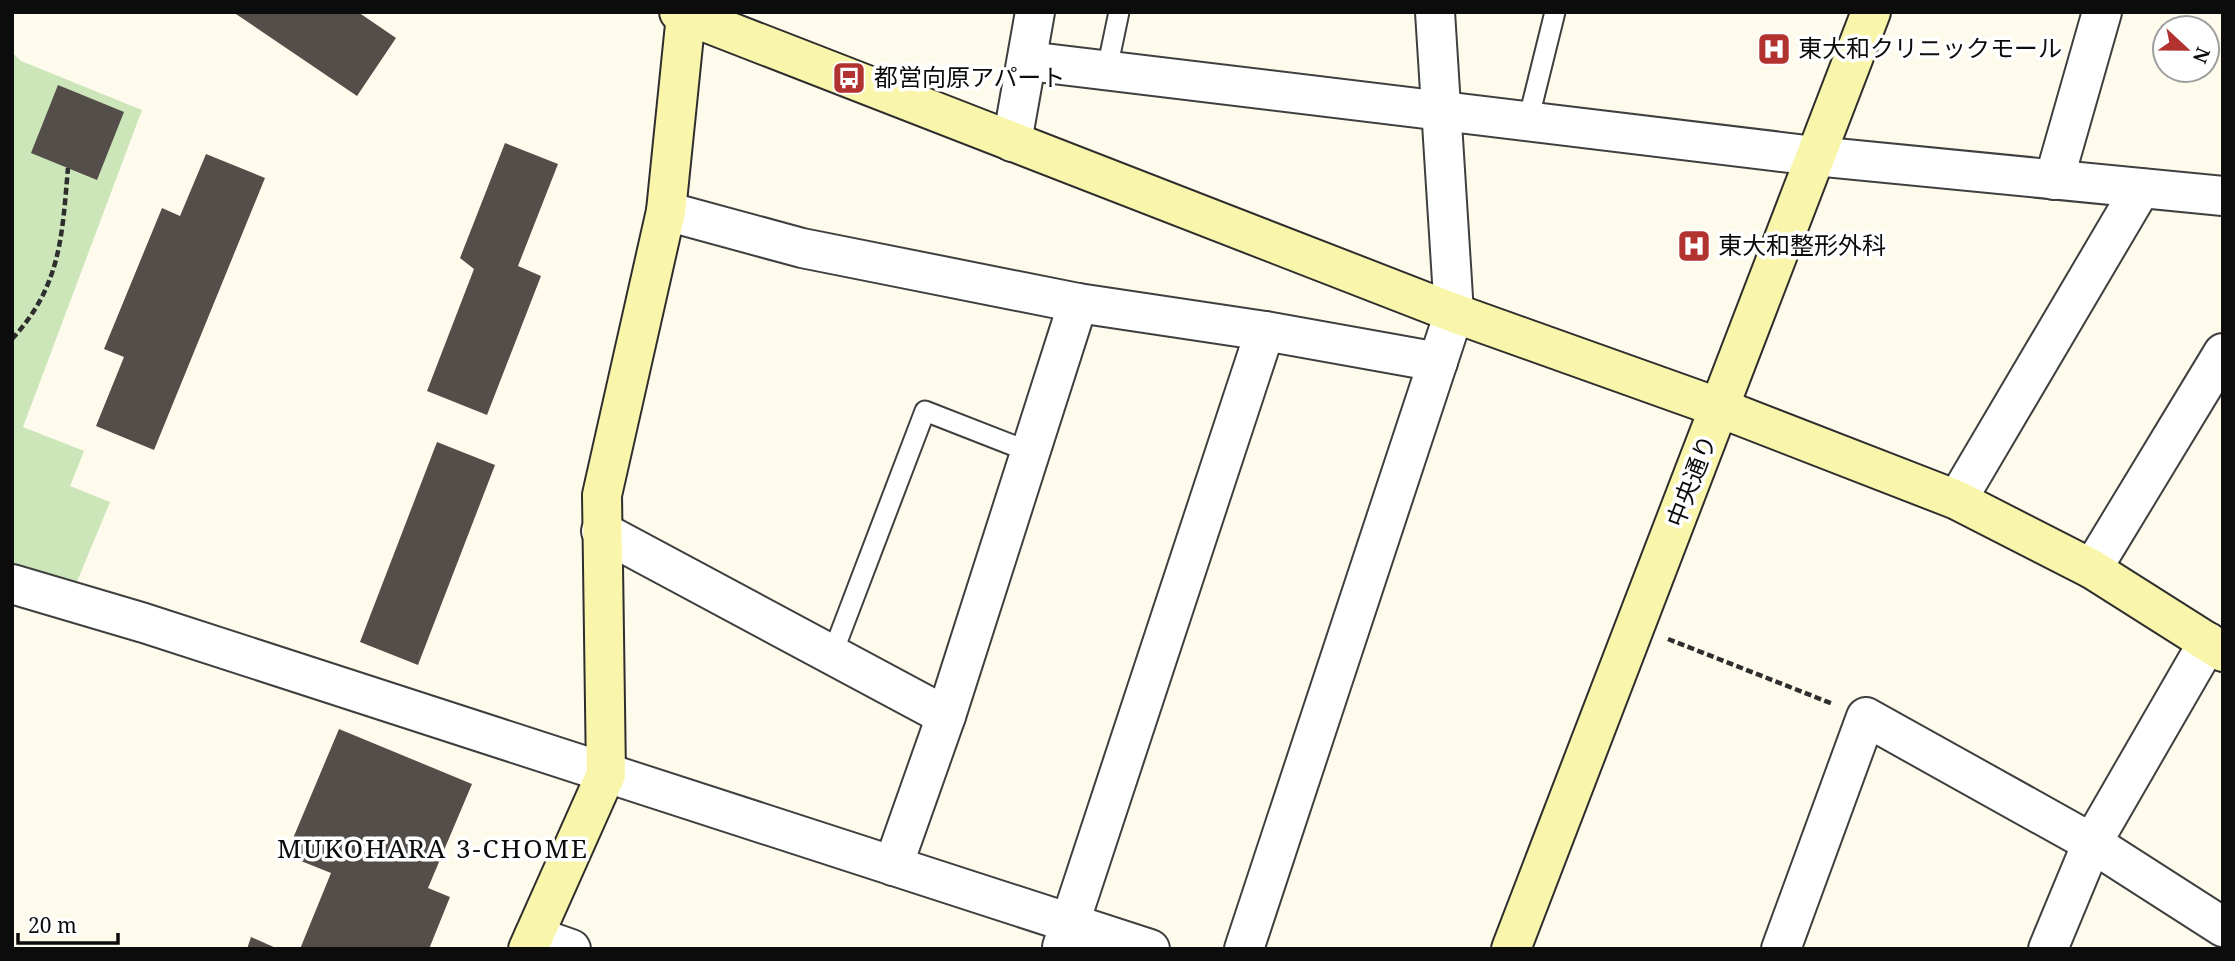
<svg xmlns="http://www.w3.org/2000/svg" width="2235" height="961" font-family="'Noto Serif','Noto Sans JP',serif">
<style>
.green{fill:#cce5b9}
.building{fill:#534e49}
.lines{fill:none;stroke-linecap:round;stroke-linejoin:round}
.lane-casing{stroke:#3f3f3f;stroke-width:23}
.street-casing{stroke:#3f3f3f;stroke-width:42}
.secondary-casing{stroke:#2e2e2e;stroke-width:42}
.path{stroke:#2e2e2e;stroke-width:4.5;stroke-dasharray:7 3.5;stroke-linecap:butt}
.lane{stroke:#fff;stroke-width:19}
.street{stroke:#fff;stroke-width:38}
.secondary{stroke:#f9f6ac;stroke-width:38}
.labels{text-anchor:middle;stroke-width:7;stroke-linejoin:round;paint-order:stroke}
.poi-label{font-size:24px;fill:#0c0c0c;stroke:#fff;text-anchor:start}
.street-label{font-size:24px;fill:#0c0c0c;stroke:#fff}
.neighbourhood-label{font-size:26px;letter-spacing:2px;fill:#0c0c0c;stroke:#fff}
</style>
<rect width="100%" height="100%" fill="#fefbec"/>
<!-- green -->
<polygon class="green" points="12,52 21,61 142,110 23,427 84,451 70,486 110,502 76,584 12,564"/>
<!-- building -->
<g class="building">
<polygon points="233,12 358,12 396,38 357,96"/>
<polygon points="58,85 124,112 97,180 31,153"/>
<polygon points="505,143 558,164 518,266 541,276 487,415 427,391 474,269 460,258"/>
<polygon points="206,154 265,178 154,450 96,426 124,357 104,349 162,208 180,216"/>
<polygon points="437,442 495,465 418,665 360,642"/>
<polygon points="339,729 472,784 428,888 450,897 429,949 300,949 331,873 286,855"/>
<polygon points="251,937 278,949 247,949"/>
</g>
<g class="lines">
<defs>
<g id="lane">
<polyline points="1107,69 1119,12"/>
<polyline points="1528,121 1555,12"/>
<polyline points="832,655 925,411 1030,452"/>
</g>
<g id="street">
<polyline points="1028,61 1815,156 2223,196"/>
<polyline points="1012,142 1035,12"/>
<polyline points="2054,180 2102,12"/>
<polyline points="666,211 802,248 1078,303 1265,331 1438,362"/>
<polyline points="1957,500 2141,188"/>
<polyline points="601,531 946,716"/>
<polyline points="2092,569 2223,353"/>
<polyline points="12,584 144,623 1150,949"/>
<polyline points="893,866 946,716 1078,303"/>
<polyline points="534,936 571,949"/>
<polyline points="1062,947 1265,331"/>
<polyline points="1244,949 1454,313 1435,12"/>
<polyline points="1781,949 1866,717 2092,843 2223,927"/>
<polyline points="2048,949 2092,843 2208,642"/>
</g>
<g id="secondary">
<polyline points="679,12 1454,313 1720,408 1957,500 2092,569 2223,652"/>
<polyline points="528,949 606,774 602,495 666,211 686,15"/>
<polyline points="1511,949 1871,12"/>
</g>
</defs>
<!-- lane casing -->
<use href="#lane" class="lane-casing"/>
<!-- street casing -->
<use href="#street" class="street-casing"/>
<!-- secondary casing -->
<use href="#secondary" class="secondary-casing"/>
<!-- path -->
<g class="path">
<path d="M 12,339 C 61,286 62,236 68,168"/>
<polyline points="1668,639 1833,704"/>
</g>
<!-- lane -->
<use href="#lane" class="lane"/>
<!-- street -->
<use href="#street" class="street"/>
<!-- secondary -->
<use href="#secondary" class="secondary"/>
</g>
<!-- icons -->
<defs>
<symbol id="hospital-square" viewBox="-11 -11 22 22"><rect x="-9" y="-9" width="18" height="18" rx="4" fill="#b1322f" stroke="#fff"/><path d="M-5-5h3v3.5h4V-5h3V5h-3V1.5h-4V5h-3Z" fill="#fff"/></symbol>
<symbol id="bus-square" viewBox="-11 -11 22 22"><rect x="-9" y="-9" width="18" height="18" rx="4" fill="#b1322f" stroke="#fff"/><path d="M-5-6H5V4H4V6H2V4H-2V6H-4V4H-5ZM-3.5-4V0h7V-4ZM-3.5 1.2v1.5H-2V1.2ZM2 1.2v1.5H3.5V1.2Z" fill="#fff"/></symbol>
</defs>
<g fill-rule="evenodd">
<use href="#hospital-square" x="1755" y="30" width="38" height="38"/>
<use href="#bus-square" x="830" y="59" width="38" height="38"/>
<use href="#hospital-square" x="1675" y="227" width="38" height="38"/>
</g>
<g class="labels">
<!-- poi labels -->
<g class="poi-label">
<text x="1798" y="57">東大和クリニックモール</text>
<text x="874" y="86">都営向原アパート</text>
<text x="1718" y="254">東大和整形外科</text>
</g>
<!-- street labels -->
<g class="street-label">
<text transform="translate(1692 481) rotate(-69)" y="8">中央通り</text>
</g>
<!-- neighbourhood labels -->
<g class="neighbourhood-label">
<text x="433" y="858">MUKOHARA 3-CHOME</text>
</g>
</g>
<!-- border -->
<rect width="2235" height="961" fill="none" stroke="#0c0c0c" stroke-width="28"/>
<!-- north arrow -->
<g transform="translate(2186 49) rotate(112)"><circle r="33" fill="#ffffff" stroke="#9e9e9e" stroke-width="2"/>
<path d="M0-5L12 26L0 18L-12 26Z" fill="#b1322f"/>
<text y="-10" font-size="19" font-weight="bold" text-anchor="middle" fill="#0c0c0c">N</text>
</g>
<!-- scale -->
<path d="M18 933v10h100v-10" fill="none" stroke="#0c0c0c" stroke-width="3.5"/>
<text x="28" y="933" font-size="21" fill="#0c0c0c" stroke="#ffffff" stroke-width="5" paint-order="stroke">20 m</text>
</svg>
